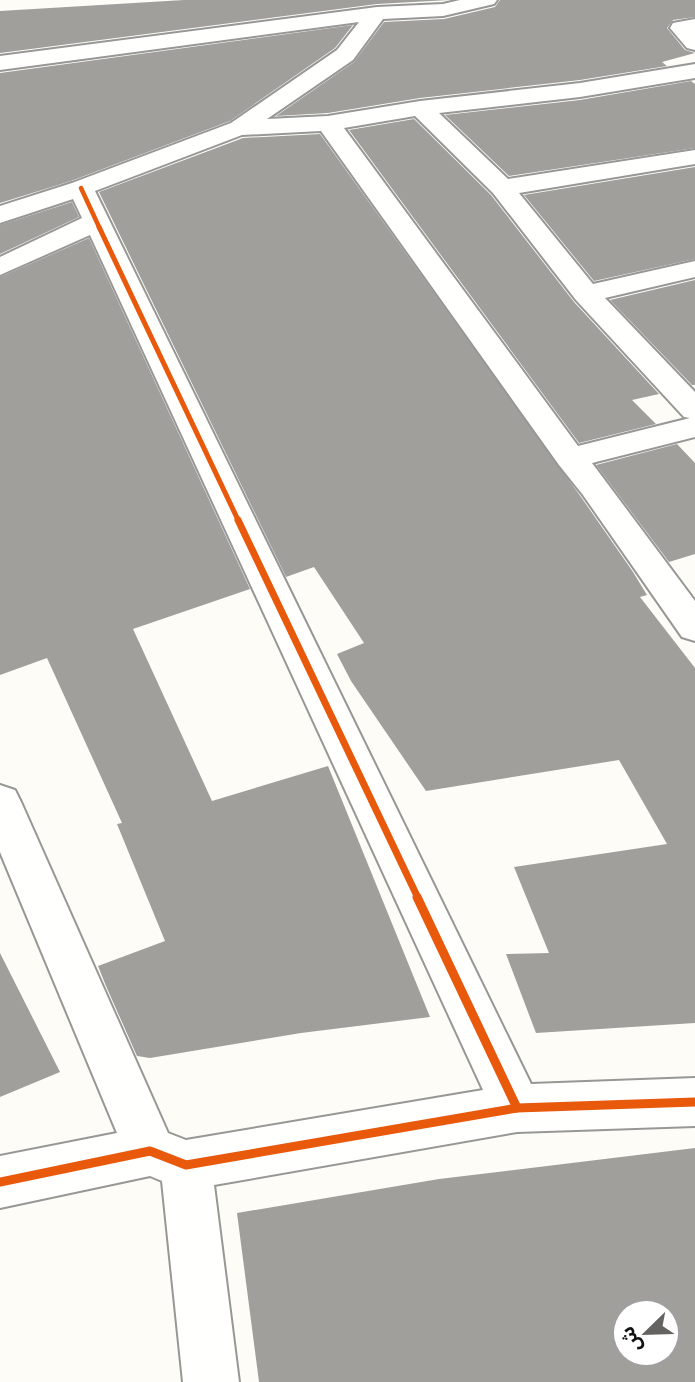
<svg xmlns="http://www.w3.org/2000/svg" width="695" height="1382" font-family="'Noto Serif','Noto Sans Arabic',serif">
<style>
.building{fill:#a19f9c;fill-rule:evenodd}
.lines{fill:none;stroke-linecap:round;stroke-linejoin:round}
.minor-casing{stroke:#979795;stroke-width:4}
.minor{fill:#fffffe;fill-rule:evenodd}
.cycleway-far3-casing{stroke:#fff;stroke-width:7}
.cycleway-far2-casing{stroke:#fff;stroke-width:9}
.cycleway-far1-casing{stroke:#fff;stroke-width:11}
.cycleway-casing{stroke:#fff;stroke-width:13}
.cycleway-far3{stroke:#e8590c;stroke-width:4.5}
.cycleway-far2{stroke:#e8590c;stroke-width:5}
.cycleway-far1{stroke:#e8590c;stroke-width:7}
.cycleway{stroke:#e8590c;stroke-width:9}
</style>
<rect width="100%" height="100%" fill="#fdfcf7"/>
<!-- building -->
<g class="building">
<polygon points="184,0 449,0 377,4 0,53 0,11"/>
<polygon points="500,0 695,0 695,17 673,20 667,28 685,50 695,53 662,62 667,66 580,80 420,98 328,113 276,116 354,62 384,22 444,19 495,7"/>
<polygon points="353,25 335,48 230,121 71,181 0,203 0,73"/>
<polygon points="691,81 695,84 695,148 509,176 445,115 580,100"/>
<polygon points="414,119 491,195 574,302 659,394 632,400 656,424 579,443 349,130"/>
<polygon points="320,134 581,497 633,572 647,595 640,597 695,668 695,1023 536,1033 506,954 549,953 514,867 667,844 619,760 426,791 351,681 337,654 364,643 314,567 286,577 99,192 243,138"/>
<polygon points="695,167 695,259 594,281 524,195"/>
<polygon points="72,202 79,217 0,254 0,225"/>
<polygon points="89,238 250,589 133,629 212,801 328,766 430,1017 301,1033 150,1058 137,1056 106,986 98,966 165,941 117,824 122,823 47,658 0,675 0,277"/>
<polygon points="695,280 695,385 692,385 610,300"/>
<polygon points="677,444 695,463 695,554 669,562 596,465"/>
<polygon points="0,953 60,1072 0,1097"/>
<path d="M 695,1148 L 695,1382 L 259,1382 L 237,1213 L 439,1179 ZM 625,1312 L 667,1312 L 667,1354 L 625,1354 Z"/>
</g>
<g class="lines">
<defs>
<g id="minor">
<path d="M 460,0 L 497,0 L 494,4 L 443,16 L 383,19 L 353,60 L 267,119 L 328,116 L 420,101 L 580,83 L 695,64 L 695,78 L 580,97 L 439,113 L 508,179 L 695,150 L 695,164 L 519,193 L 593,284 L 695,261 L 695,277 L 605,298 L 695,392 L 695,437 L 592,463 L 695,601 L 695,641 L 682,637 L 583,495 L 559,465 L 321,131 L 242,135 L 95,191 L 531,1084 L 695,1078 L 695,1126 L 517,1132 L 214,1185 L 239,1382 L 183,1382 L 162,1181 L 150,1176 L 0,1208 L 0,1156 L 117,1133 L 0,852 L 0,785 L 15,790 L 21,802 L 168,1133 L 186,1140 L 483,1090 L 90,235 L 0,275 L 0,257 L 82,218 L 73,199 L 0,223 L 0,206 L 72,183 L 231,123 L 337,50 L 359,22 L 0,70 L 0,56 L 377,7 L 443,4 ZM 415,116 L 493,193 L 576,300 L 684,417 L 690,418 L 578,446 L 344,128 Z"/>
<polygon points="695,19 695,50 687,48 670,28 673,23"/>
</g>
</defs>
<!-- minor casing -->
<use href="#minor" class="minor-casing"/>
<!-- minor -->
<use href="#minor" class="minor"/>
<defs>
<polyline id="cycleway-far3" points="81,188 100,229"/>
<polyline id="cycleway-far2" points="99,227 239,522"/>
<polyline id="cycleway-far1" points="238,520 418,898"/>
<g id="cycleway">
<polyline points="417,897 517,1108"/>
<polyline points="0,1182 150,1151 186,1165 517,1108 695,1102"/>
</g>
</defs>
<!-- cycleway-far3 casing -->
<use href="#cycleway-far3" class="cycleway-far3-casing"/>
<!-- cycleway-far2 casing -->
<use href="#cycleway-far2" class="cycleway-far2-casing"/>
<!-- cycleway-far1 casing -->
<use href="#cycleway-far1" class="cycleway-far1-casing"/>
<!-- cycleway casing -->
<use href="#cycleway" class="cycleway-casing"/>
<!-- cycleway-far3 -->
<use href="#cycleway-far3" class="cycleway-far3"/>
<!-- cycleway-far2 -->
<use href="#cycleway-far2" class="cycleway-far2"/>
<!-- cycleway-far1 -->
<use href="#cycleway-far1" class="cycleway-far1"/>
<!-- cycleway -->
<use href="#cycleway" class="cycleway"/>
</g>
<!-- north arrow -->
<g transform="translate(646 1333) rotate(247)"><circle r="33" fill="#ffffff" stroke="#a0a0a0" stroke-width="2"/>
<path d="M0-5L12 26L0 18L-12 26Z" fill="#646362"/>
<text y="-10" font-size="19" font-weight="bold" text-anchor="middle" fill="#111111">ش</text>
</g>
</svg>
